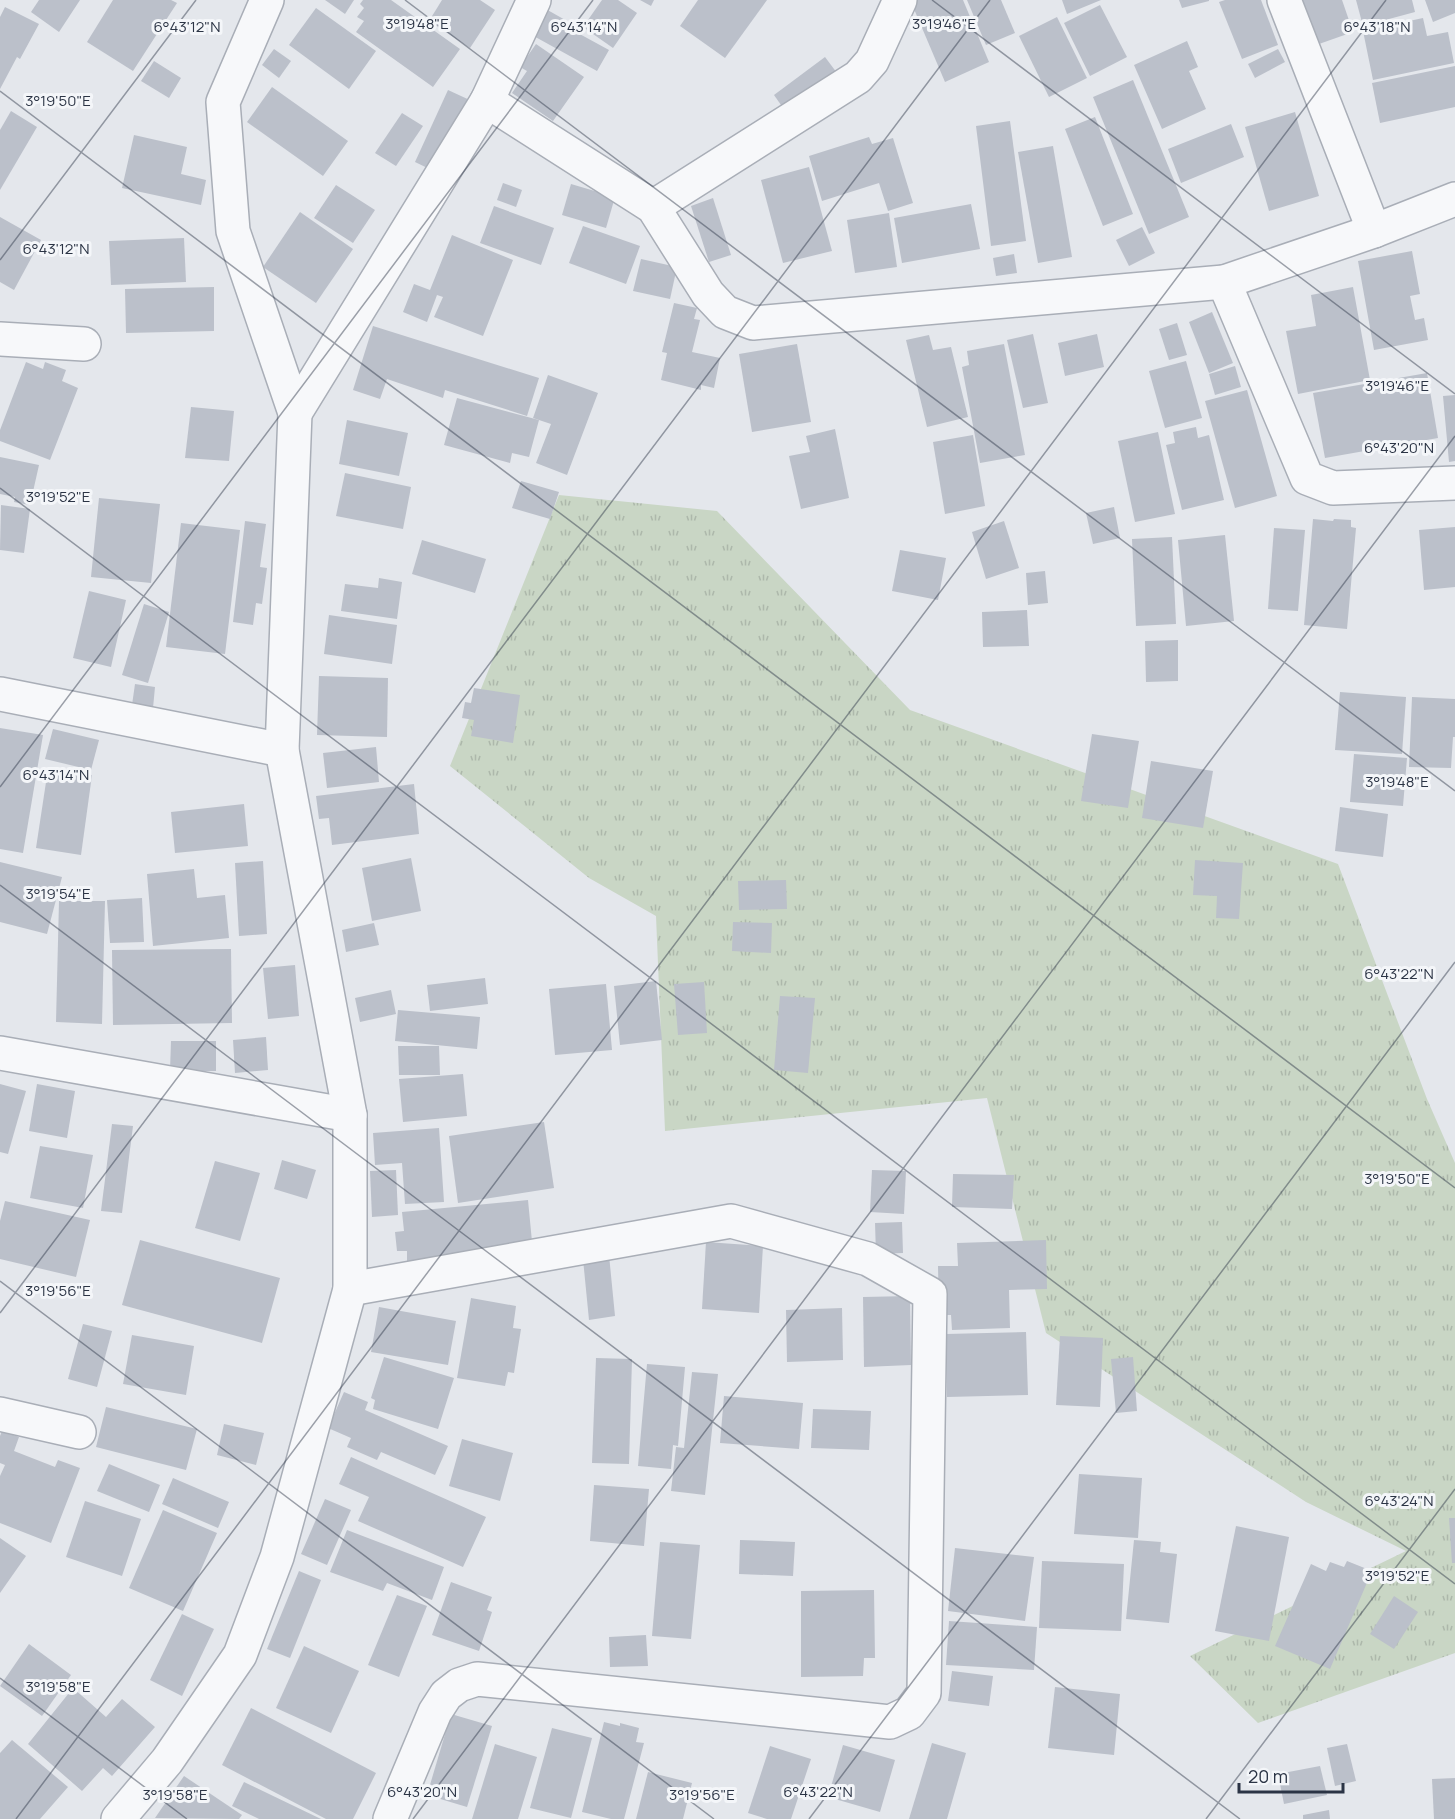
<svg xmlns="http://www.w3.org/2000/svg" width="1455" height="1819" font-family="Manrope,sans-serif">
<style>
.grass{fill:url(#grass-tufts)}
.building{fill:#bbc0ca}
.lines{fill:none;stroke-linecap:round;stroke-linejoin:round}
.minor-casing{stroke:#a9aeb7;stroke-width:36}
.minor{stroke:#f7f8fa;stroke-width:33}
.ticks{fill:none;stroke:#2b3445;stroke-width:1.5;stroke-opacity:0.45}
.ticks-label{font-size:15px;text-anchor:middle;fill:#2b3445;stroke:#f4f6f9;stroke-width:6;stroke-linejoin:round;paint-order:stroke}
</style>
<defs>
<pattern id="grass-tufts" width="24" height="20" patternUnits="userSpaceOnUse" patternTransform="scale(1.5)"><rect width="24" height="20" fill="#c9d6c5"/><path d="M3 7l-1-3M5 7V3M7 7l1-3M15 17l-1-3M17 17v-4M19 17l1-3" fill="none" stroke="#adb8ab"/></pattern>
</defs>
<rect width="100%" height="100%" fill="#e4e7ec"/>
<!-- grass -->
<polygon class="grass" points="559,495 717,511 910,710 1338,864 1427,1099 1455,1163 1455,1653 1258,1723 1190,1656 1406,1551 1306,1502 1046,1333 987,1098 665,1131 656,916 589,878 450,766"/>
<!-- building -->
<g class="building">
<polygon points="39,0 80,0 59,32 31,12"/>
<polygon points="113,0 171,0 177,3 133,71 87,42"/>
<polygon points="325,0 354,0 345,14"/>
<polygon points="363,0 391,0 460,49 433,87 356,32 364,21 357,17 364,8 360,4"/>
<polygon points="442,0 480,0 495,10 470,48 429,21"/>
<polygon points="602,0 618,0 637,13 613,48 583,27"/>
<polygon points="640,0 654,0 651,6"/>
<polygon points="698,0 767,0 725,58 680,26"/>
<polygon points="914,0 963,0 989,62 945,82 911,2"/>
<polygon points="967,0 1001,0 1015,33 986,45"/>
<polygon points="1062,0 1101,0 1067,14"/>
<polygon points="1179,0 1209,0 1209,1 1182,8"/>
<polygon points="1225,0 1261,0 1278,45 1242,59 1219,2"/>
<polygon points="1302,0 1342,0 1353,32 1319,44"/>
<polygon points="1356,0 1412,0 1415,12 1363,26"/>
<polygon points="1425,0 1455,0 1455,13 1433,22"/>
<polygon points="1100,5 1127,57 1090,76 1064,23"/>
<polygon points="5,7 39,24 20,59 17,57 0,89 0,17"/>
<polygon points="316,8 376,51 349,89 289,45"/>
<polygon points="544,8 567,21 565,26 609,50 597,71 530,34"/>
<polygon points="1057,17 1087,78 1049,97 1019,36"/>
<polygon points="1423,18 1427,36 1448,32 1454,63 1373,80 1363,31"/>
<polygon points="1187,41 1198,67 1189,71 1206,109 1162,129 1134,65"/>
<polygon points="536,44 584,77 553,121 512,93 527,71 520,67"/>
<polygon points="274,49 291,61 279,78 262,65"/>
<polygon points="1278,49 1285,62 1255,78 1248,64"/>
<polygon points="825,57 840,77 788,115 774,95"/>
<polygon points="154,61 181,78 169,98 141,81"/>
<polygon points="1455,66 1455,107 1380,123 1372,83"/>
<polygon points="1133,80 1189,217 1149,234 1093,97"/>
<polygon points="272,87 348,141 323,176 247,122"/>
<polygon points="448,90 474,102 440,174 415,162"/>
<polygon points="11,111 37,127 0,190 0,130"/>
<polygon points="1295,112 1319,196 1269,211 1245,127"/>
<polygon points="402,113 423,126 396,166 375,153"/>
<polygon points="1095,117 1133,214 1103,226 1065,129"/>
<polygon points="1010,121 1026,241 991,246 976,126"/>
<polygon points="1231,124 1244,157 1181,183 1168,149"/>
<polygon points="134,135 187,147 181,174 206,180 201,205 122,188"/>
<polygon points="869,137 872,144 893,138 913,203 888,211 879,183 822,201 809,156"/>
<polygon points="1053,146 1072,257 1038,263 1018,152"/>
<polygon points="809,167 832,251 783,263 761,180"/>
<polygon points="503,183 522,190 516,207 497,200"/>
<polygon points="571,184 615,197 606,228 562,215"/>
<polygon points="336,185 375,210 353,243 314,218"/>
<polygon points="713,198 731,255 709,262 691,206"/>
<polygon points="971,204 980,249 902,263 894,218"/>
<polygon points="494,206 554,228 541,265 480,243"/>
<polygon points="300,212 353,249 316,303 263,267"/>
<polygon points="889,213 897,267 855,273 847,220"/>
<polygon points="0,217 41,240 14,290 0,282"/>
<polygon points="583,226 640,246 626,284 569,263"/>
<polygon points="1142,227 1155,253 1129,266 1116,240"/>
<polygon points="452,235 513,260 483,336 434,317 443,297 437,295 427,322 403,312 414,284 430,290"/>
<polygon points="184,238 186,282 111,285 109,241"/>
<polygon points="1412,251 1420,294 1410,296 1415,320 1424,318 1428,340 1374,350 1358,261"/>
<polygon points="1014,254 1017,273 996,276 993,258"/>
<polygon points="641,259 677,267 670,299 633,291"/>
<polygon points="214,287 214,331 126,333 125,289"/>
<polygon points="1353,287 1370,380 1298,394 1286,331 1316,326 1311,295"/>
<polygon points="674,303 697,308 694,319 700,320 692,352 720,358 714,388 701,385 701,390 661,380 667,353 662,352"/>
<polygon points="1212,312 1233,363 1209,373 1189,322"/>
<polygon points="1177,323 1187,355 1169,360 1159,329"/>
<polygon points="373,326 539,378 527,416 445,390 443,398 387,379 380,399 353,390"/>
<polygon points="1033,334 1048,403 1023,408 1007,340"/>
<polygon points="1097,334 1104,367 1065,376 1058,343"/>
<polygon points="929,335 933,350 951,347 968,417 927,427 906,340"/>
<polygon points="797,344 811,422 752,432 739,354"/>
<polygon points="1004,344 1025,455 980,463 962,367 969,365 967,351"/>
<polygon points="1186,361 1202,418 1165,428 1149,371"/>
<polygon points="26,362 43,369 45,362 66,370 62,381 78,388 50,460 0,441 0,430"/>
<polygon points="1235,366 1241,387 1215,395 1209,374"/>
<polygon points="1427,373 1438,438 1325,458 1313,393"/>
<polygon points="548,375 598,393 567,475 536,463 551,424 533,418"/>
<polygon points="1247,390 1277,496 1235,508 1205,401"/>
<polygon points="1455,395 1455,461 1449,462 1443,396"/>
<polygon points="457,398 539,420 529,457 512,453 510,463 444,445"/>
<polygon points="191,407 234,411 229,461 185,458"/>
<polygon points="347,420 408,433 399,476 339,464"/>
<polygon points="1196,427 1198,438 1209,435 1224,500 1182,510 1166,445 1175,443 1173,432"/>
<polygon points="835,429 849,498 801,509 789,456 810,452 806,436"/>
<polygon points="1158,432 1175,514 1135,522 1118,441"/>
<polygon points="973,435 985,506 945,514 933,442"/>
<polygon points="0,457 39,465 30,505 14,502 15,497 0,494"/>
<polygon points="345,473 411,487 403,529 336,516"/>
<polygon points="521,481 559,492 550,519 512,508"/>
<polygon points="99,498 160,504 151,583 91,577"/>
<polygon points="1,505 30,509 24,553 0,550"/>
<polygon points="1114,507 1120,538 1093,544 1086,513"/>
<polygon points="1313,519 1333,521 1334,519 1351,520 1351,527 1356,528 1347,629 1304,625"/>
<polygon points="245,521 266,524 260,567 267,568 262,604 256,603 253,625 233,622"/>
<polygon points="1004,521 1019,568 986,579 972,532"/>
<polygon points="181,523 240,530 225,654 166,647"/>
<polygon points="1455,527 1455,587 1424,590 1419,530"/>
<polygon points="1274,528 1305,530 1298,611 1268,609"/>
<polygon points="1225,535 1234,621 1186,626 1178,540"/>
<polygon points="1172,537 1176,624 1136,626 1132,539"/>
<polygon points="422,540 486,559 475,593 412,574"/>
<polygon points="900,550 946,558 938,600 892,591"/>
<polygon points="1045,571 1048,603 1028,605 1026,573"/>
<polygon points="379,578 402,582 397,619 341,611 345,584 378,588"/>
<polygon points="89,591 126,600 111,667 73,658"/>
<polygon points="144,604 169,612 148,683 122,675"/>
<polygon points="1027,610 1029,646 983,647 982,612"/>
<polygon points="329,615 397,625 392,664 324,654"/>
<polygon points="1178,640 1178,681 1146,682 1145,641"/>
<polygon points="319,676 388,678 387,737 317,735"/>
<polygon points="135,684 155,687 153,708 132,705"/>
<polygon points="474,688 520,695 513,743 471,736 474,720 462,718 465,702 471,703"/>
<polygon points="1340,692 1406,697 1402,754 1335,750"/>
<polygon points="1412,697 1455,699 1455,737 1453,737 1451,768 1409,767"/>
<polygon points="0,728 43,735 23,853 0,849"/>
<polygon points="53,729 99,740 91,770 45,759"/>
<polygon points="1092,734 1139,741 1128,808 1081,801"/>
<polygon points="376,747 379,782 327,788 323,753"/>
<polygon points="1354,754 1407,758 1403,806 1350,802"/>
<polygon points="1151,761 1213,771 1203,828 1142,818"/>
<polygon points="48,769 92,775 81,855 36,848"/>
<polygon points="414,784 419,834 332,845 329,818 319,819 316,796"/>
<polygon points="244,804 248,846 175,853 171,812"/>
<polygon points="1340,807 1388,814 1383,857 1335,851"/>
<polygon points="411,858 421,911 372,921 362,868"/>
<polygon points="1195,860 1243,863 1239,919 1216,918 1217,896 1193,895"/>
<polygon points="263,861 267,934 239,936 235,863"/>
<polygon points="0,862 62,877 47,934 0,922"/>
<polygon points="194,869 197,898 225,895 229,938 153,946 147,874"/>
<polygon points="786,880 787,909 739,910 738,881"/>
<polygon points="142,898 144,942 110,943 107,900"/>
<polygon points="59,901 105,901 102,1024 56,1022"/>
<polygon points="733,922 772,923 771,953 732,951"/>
<polygon points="374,923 379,945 346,952 342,930"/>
<polygon points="231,949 232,1023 113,1025 112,950"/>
<polygon points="295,965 299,1016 268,1019 263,968"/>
<polygon points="485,978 488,1004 430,1011 427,985"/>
<polygon points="656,981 662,1040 620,1045 614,986"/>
<polygon points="704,982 707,1033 678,1035 674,984"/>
<polygon points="606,984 612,1050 555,1055 549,989"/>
<polygon points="391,990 396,1014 360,1022 355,998"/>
<polygon points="780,996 815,998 808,1073 774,1070"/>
<polygon points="398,1010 480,1017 477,1049 395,1041"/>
<polygon points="266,1037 268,1070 235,1073 233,1040"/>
<polygon points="171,1041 216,1041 216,1071 170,1071"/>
<polygon points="398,1046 439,1046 440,1075 399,1075"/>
<polygon points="463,1074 467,1116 403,1122 399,1079"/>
<polygon points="0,1084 26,1091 8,1154 0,1152"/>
<polygon points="37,1084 75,1091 67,1138 29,1131"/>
<polygon points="544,1122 554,1188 458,1203 449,1136"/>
<polygon points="112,1124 133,1126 122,1213 101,1211"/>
<polygon points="439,1128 444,1202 405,1204 402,1163 375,1165 373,1133"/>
<polygon points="40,1146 93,1155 83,1208 30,1198"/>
<polygon points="282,1160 316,1170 307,1199 274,1189"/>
<polygon points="215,1161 260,1173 240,1241 195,1228"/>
<polygon points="396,1170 398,1215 372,1217 370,1171"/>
<polygon points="872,1170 906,1171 904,1214 870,1212"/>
<polygon points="953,1174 1014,1175 1012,1209 952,1207"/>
<polygon points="528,1200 533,1252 407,1265 407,1251 397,1251 395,1232 404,1231 402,1212"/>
<polygon points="5,1201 90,1220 76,1277 0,1259 0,1221"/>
<polygon points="902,1222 903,1253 876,1254 875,1223"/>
<polygon points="140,1240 280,1278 262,1343 122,1305"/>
<polygon points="1046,1240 1047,1289 1009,1290 1010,1328 952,1330 951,1315 939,1315 938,1266 958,1266 957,1243"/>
<polygon points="706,1242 763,1246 759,1313 702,1309"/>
<polygon points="609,1255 615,1316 589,1320 583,1259"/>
<polygon points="910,1296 911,1365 864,1367 863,1297"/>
<polygon points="471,1298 516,1306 513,1328 521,1329 514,1373 508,1372 505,1386 457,1378"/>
<polygon points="379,1307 456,1321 448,1365 371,1352"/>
<polygon points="842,1308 843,1360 787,1362 786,1310"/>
<polygon points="83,1324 112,1331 97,1387 68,1379"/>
<polygon points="1026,1332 1028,1395 947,1397 946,1334"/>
<polygon points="132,1335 194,1346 186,1395 123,1384"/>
<polygon points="1060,1336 1103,1338 1100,1407 1056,1405"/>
<polygon points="384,1357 454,1378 438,1429 373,1409 375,1400 371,1398"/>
<polygon points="1133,1357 1137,1411 1116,1413 1111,1359"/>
<polygon points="596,1358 632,1359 629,1464 592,1463"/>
<polygon points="647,1364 685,1367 678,1446 673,1445 671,1469 638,1466"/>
<polygon points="692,1372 718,1374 705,1495 671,1491 676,1447 684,1448"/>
<polygon points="344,1392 368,1402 365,1410 448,1446 435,1475 381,1452 377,1460 347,1447 351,1438 328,1428"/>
<polygon points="724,1396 803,1403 799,1449 720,1443"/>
<polygon points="106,1407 197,1429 186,1470 96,1447"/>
<polygon points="813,1409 871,1411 869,1450 811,1448"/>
<polygon points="224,1424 264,1433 256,1465 217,1455"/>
<polygon points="2,1431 19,1437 14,1451 55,1467 58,1460 80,1468 51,1543 0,1523 0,1476 5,1465 0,1463 0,1436"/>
<polygon points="462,1439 513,1453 500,1501 449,1486"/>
<polygon points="351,1457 486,1517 463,1567 358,1521 369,1497 339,1484"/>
<polygon points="109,1464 160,1485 149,1512 97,1491"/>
<polygon points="1079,1474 1142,1478 1138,1538 1074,1534"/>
<polygon points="173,1478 229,1502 218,1528 162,1504"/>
<polygon points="594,1485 649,1489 644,1546 590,1541"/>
<polygon points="325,1499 351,1510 327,1565 301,1554"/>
<polygon points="85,1501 141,1519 122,1576 66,1557"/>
<polygon points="163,1510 217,1533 183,1611 129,1588"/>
<polygon points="1449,1518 1455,1518 1455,1563 1452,1563"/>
<polygon points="1236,1526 1289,1537 1269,1641 1215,1631"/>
<polygon points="347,1530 444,1567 432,1600 387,1583 383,1591 330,1572"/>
<polygon points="0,1538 26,1556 0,1593"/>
<polygon points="740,1540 795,1542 793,1576 739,1574"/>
<polygon points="1134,1540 1161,1542 1160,1552 1177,1554 1169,1623 1126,1619"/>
<polygon points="660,1542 700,1545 691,1639 652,1636"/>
<polygon points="955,1548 1034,1557 1025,1621 948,1611"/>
<polygon points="1042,1561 1124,1564 1121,1631 1039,1628"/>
<polygon points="1347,1561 1372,1571 1330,1669 1275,1646 1311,1564 1326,1571 1330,1562 1344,1567"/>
<polygon points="299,1571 321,1580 290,1658 267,1649"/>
<polygon points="451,1582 492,1597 487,1610 492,1612 479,1651 432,1635"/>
<polygon points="874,1590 875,1658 864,1658 863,1676 801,1677 801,1591"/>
<polygon points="397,1595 427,1606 399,1677 368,1665"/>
<polygon points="1394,1596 1418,1612 1394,1649 1370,1634"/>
<polygon points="182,1614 214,1629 182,1696 150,1680"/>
<polygon points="949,1621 1037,1627 1034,1670 946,1665"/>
<polygon points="646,1635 648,1666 610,1667 609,1637"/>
<polygon points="29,1644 71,1675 42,1716 0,1686"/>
<polygon points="304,1646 359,1671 331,1733 276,1708"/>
<polygon points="952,1671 993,1676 989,1706 948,1701"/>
<polygon points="1055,1687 1120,1694 1114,1755 1048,1748"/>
<polygon points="73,1688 106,1717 122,1699 155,1727 112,1776 103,1768 82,1791 28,1744"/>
<polygon points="251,1708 376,1773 353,1819 326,1819 222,1765"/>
<polygon points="451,1714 492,1726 467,1807 427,1795"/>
<polygon points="604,1722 620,1726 620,1723 639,1728 636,1742 644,1743 624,1819 611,1819 582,1812"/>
<polygon points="552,1728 592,1738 571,1818 530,1808"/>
<polygon points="12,1740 68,1787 40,1819 0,1819 0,1753"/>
<polygon points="932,1743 966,1753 947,1819 909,1819"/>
<polygon points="495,1744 537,1757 518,1819 472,1819"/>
<polygon points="1347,1744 1356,1781 1335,1786 1327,1748"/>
<polygon points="843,1745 895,1760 880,1812 828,1797"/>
<polygon points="770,1746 811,1759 791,1819 767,1819 748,1813"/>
<polygon points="1320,1766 1327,1795 1284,1804 1278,1774"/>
<polygon points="648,1772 692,1783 683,1819 636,1819"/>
<polygon points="184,1776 242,1815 239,1819 155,1818"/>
<polygon points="1455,1778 1455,1819 1434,1819 1432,1779"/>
<polygon points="244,1782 321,1819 259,1819 232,1806"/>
<polygon points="1329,1810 1330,1819 1303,1819 1303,1815"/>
</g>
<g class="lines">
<defs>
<g id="minor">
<polyline points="1284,0 1374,231"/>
<polyline points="487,101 653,207 708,294 725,312 753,323 1224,282 1374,231 1455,199"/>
<polyline points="653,207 858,77 872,61 900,0"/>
<polyline points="1224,282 1307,478 1333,488 1455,483"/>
<polyline points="0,339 84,344"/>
<polyline points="295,413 487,101 534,0"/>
<polyline points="0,694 282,750"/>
<polyline points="0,1053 350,1115"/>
<polyline points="350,1289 731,1221 868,1259 930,1294 924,1693 909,1713 890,1722 477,1679 459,1685 446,1695 435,1712 390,1819"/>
<polyline points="0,1414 79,1432"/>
<polyline points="118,1819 167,1761 240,1655 277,1557 350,1289 350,1115 282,750 295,413 233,231 223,102 267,0"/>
</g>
</defs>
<!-- minor casing -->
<use href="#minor" class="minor-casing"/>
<!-- minor -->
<use href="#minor" class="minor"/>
</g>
<!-- ticks -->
<path class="ticks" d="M 405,0 L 1455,791M 932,0 L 1455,394M 0,91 L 1455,1188M 0,260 L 196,0M 0,488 L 1455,1584M 0,787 L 593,0M 0,885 L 1240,1819M 0,1281 L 714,1819M 0,1313 L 990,0M 0,1678 L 187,1819M 16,1819 L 1386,0M 413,1819 L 1455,436M 809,1819 L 1455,962M 1206,1819 L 1455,1489"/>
<g class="ticks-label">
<text x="417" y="29">3°19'48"E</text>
<text x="944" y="29">3°19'46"E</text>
<text x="187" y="32">6°43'12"N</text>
<text x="584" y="32">6°43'14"N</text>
<text x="1377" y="32">6°43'18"N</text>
<text x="58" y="106">3°19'50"E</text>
<text x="56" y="254">6°43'12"N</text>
<text x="1397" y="391">3°19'46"E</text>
<text x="1399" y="453">6°43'20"N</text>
<text x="58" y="502">3°19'52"E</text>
<text x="56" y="780">6°43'14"N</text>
<text x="1397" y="787">3°19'48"E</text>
<text x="58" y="899">3°19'54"E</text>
<text x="1399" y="979">6°43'22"N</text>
<text x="1397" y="1184">3°19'50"E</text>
<text x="58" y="1296">3°19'56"E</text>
<text x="1399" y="1506">6°43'24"N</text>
<text x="1397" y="1581">3°19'52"E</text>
<text x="58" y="1692">3°19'58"E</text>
<text x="422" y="1797">6°43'20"N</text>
<text x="818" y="1797">6°43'22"N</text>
<text x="175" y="1800">3°19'58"E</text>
<text x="702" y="1800">3°19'56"E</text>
</g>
<!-- scale -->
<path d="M1239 1783v9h104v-9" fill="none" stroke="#2b3445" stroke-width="3"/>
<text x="1248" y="1783" font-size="18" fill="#2b3445" stroke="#f4f6f9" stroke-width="4.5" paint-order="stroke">20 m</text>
</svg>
